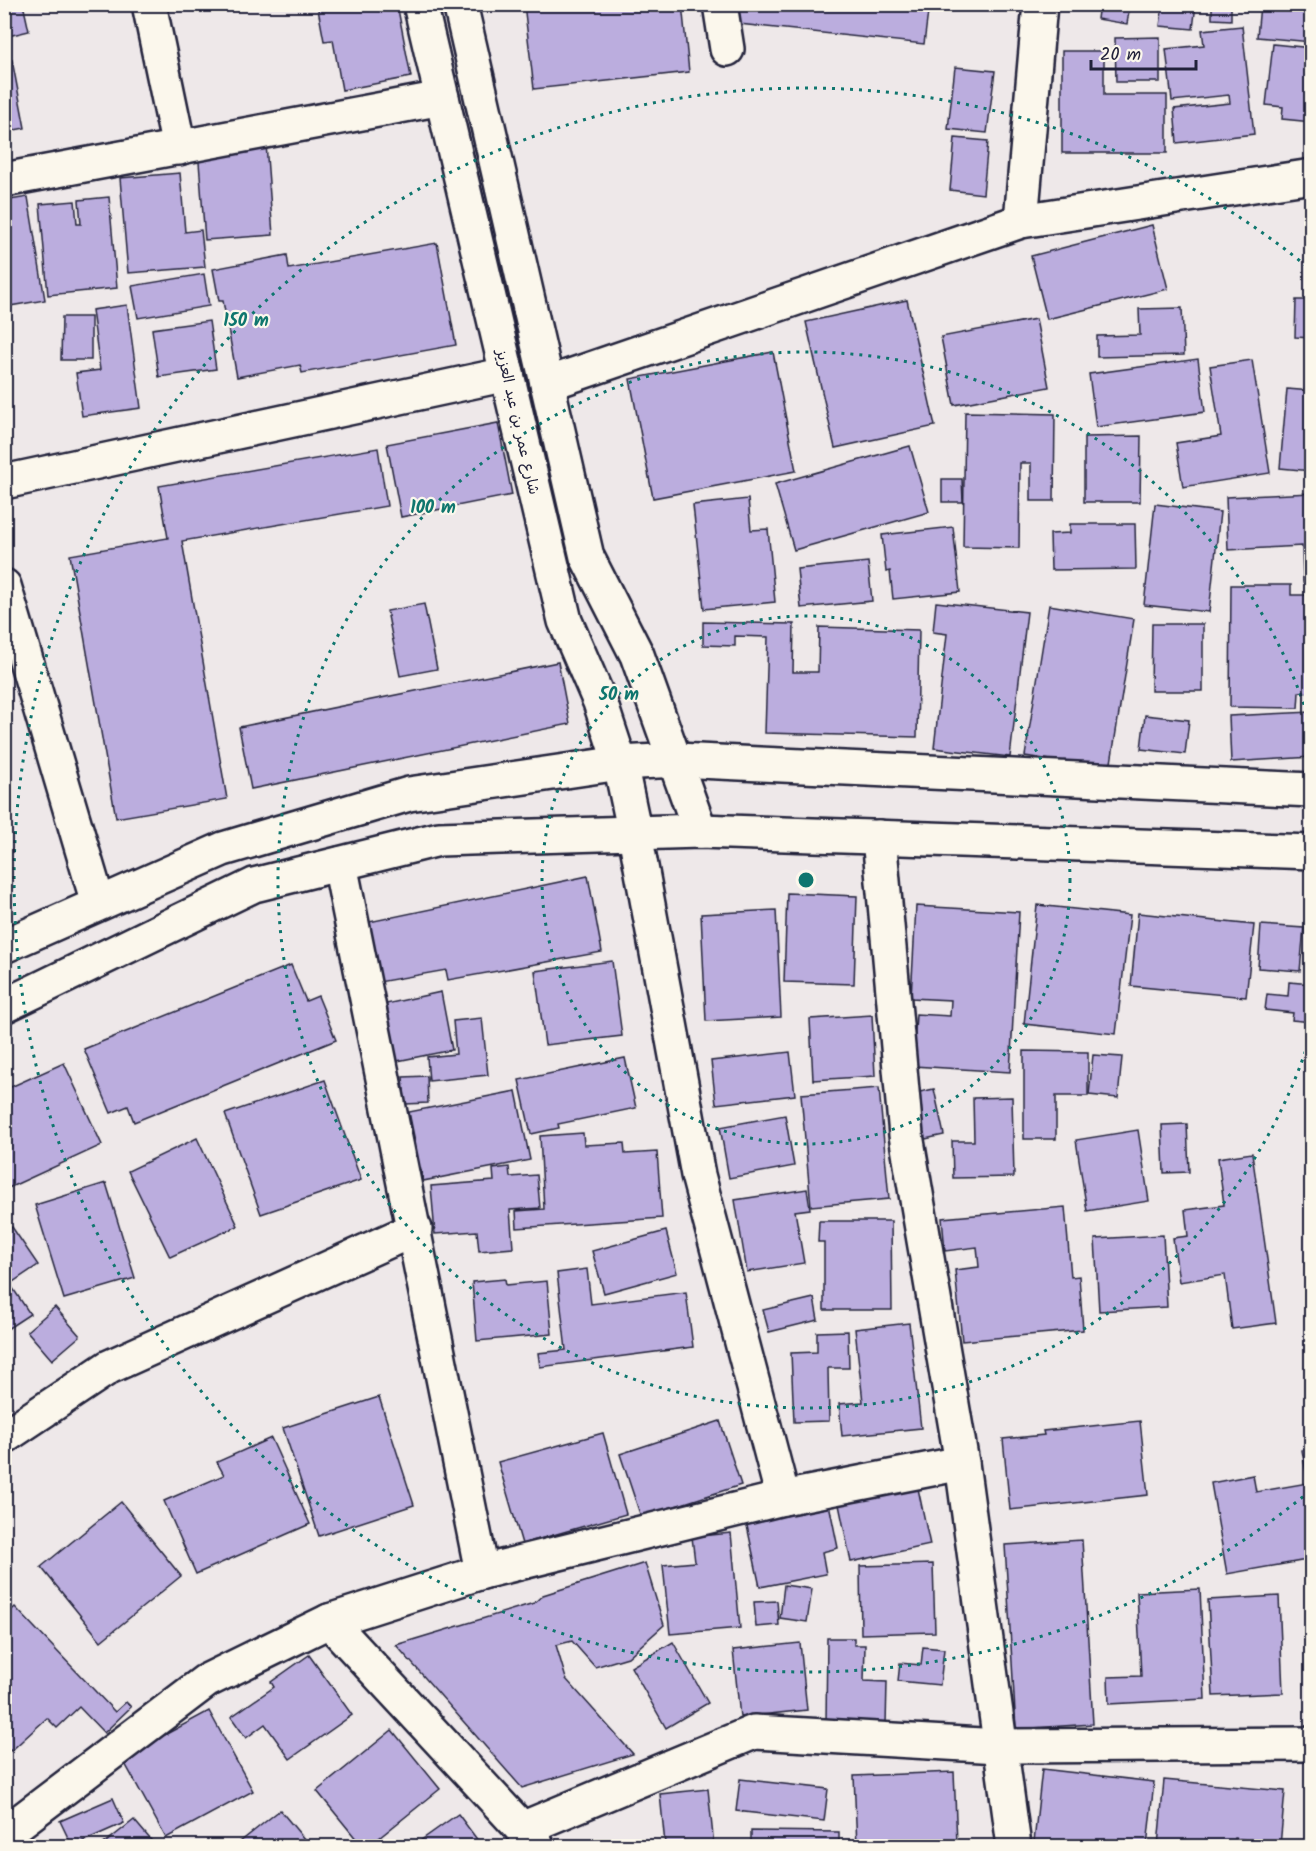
<svg xmlns="http://www.w3.org/2000/svg" width="1316" height="1851" font-family="Kalam,'Playpen Sans Arabic',sans-serif">
<style>
.building{fill:#bbadde;stroke:#22223b;stroke-width:1.5}
.lines{fill:none;stroke-linecap:round;stroke-linejoin:round}
.minor-casing{stroke:#22223b;stroke-width:38}
.major-casing{stroke:#22223b;stroke-width:38}
.minor{stroke:#fbf7ec;stroke-width:33}
.major{stroke:#fbf7ec;stroke-width:33}
.ring{fill:none;stroke:#0f766e;stroke-width:3;stroke-dasharray:3 6}
.labels{text-anchor:middle;stroke-width:4.5;stroke-linejoin:round;paint-order:stroke}
.street-label{font-size:15px;fill:#22223b;stroke:#fbf7ec}
.centre{fill:#0f766e;stroke:#fbf7ec;stroke-width:3}
.ring-label{font-size:18px;text-anchor:middle;font-weight:bold;fill:#0f766e;stroke:#fbf7ec;stroke-width:4.5;stroke-linejoin:round;paint-order:stroke}
</style>
<rect width="100%" height="100%" fill="#eee8e9"/>
<filter id="ink" filterUnits="userSpaceOnUse"><feTurbulence type="fractalNoise" baseFrequency=".0167" numOctaves="2"/><feDisplacementMap in="SourceGraphic" scale="12" xChannelSelector="R" yChannelSelector="G"/><feConvolveMatrix kernelMatrix="1 2 1 2 8 2 1 2 1" color-interpolation-filters="sRGB"/></filter>
<g filter="url(#ink)">
<!-- building -->
<g class="building">
<polygon points="4,4 23,4 29,31 4,37"/>
<polygon points="317,4 397,4 411,77 342,90 333,40 324,41"/>
<polygon points="524,4 682,4 689,72 534,89"/>
<polygon points="732,4 929,4 924,44 730,23"/>
<polygon points="1099,4 1130,4 1127,24 1097,19"/>
<polygon points="1163,4 1196,4 1193,29 1160,26"/>
<polygon points="1212,4 1231,4 1231,20 1212,19"/>
<polygon points="1302,4 1312,4 1312,42 1257,37 1260,5 1302,9"/>
<polygon points="1242,26 1254,134 1177,143 1174,109 1230,103 1229,95 1172,101 1166,49 1204,45 1202,30"/>
<polygon points="1160,37 1160,82 1116,82 1115,38"/>
<polygon points="1273,44 1312,48 1312,122 1282,119 1283,107 1266,105"/>
<polygon points="1062,51 1104,51 1104,95 1167,95 1167,153 1062,153"/>
<polygon points="12,60 25,128 4,132 4,62"/>
<polygon points="955,67 995,71 987,133 948,129"/>
<polygon points="955,138 988,141 983,194 950,190"/>
<polygon points="266,144 273,235 205,240 198,149"/>
<polygon points="180,173 185,232 201,230 205,267 128,273 120,178"/>
<polygon points="28,197 45,300 4,307 4,201"/>
<polygon points="109,197 117,288 48,295 40,204 75,201 77,224 81,224 79,200"/>
<polygon points="1152,225 1168,289 1047,319 1031,256"/>
<polygon points="437,243 456,345 302,373 300,365 237,377 223,301 219,301 213,269 287,255 289,269"/>
<polygon points="204,274 209,306 138,318 132,286"/>
<polygon points="907,300 935,426 835,448 806,322"/>
<polygon points="1296,300 1312,300 1312,338 1295,337"/>
<polygon points="127,305 141,408 82,416 76,373 100,370 92,310"/>
<polygon points="1182,308 1184,355 1097,357 1097,336 1140,335 1139,309"/>
<polygon points="62,317 91,317 91,360 61,360"/>
<polygon points="1036,319 1049,387 954,405 941,337"/>
<polygon points="209,321 216,369 159,377 152,329"/>
<polygon points="773,352 796,471 653,498 630,379"/>
<polygon points="1198,359 1205,412 1096,427 1089,374"/>
<polygon points="1252,360 1270,473 1183,487 1176,443 1221,436 1210,366"/>
<polygon points="1287,389 1312,391 1312,471 1280,468"/>
<polygon points="965,412 1055,414 1054,501 1031,501 1031,463 1020,463 1019,548 963,547"/>
<polygon points="498,423 512,495 401,517 387,444"/>
<polygon points="1141,436 1140,502 1084,502 1084,437"/>
<polygon points="910,446 929,512 794,550 775,484"/>
<polygon points="378,448 387,506 182,541 227,799 116,818 70,555 168,538 159,486"/>
<polygon points="942,479 962,479 963,502 942,502"/>
<polygon points="1312,493 1312,582 1303,582 1302,546 1228,550 1226,497"/>
<polygon points="748,499 751,530 768,529 775,602 704,609 693,505"/>
<polygon points="1155,504 1220,512 1209,612 1144,605"/>
<polygon points="1070,524 1135,524 1136,569 1051,570 1050,534 1070,533"/>
<polygon points="953,527 960,592 893,599 890,571 886,572 882,535"/>
<polygon points="868,562 872,601 801,608 797,569"/>
<polygon points="1231,585 1291,585 1291,595 1312,595 1312,693 1299,692 1298,708 1230,707"/>
<polygon points="936,602 1027,612 1010,757 934,748 947,634 933,632"/>
<polygon points="424,604 437,669 400,676 387,611"/>
<polygon points="1049,605 1134,619 1110,769 1025,756"/>
<polygon points="703,622 794,624 793,672 818,672 819,627 919,630 917,737 765,733 768,637 735,636 735,646 703,645"/>
<polygon points="1152,624 1203,624 1203,691 1151,691"/>
<polygon points="558,662 570,724 251,789 239,727"/>
<polygon points="1312,712 1312,757 1231,762 1229,716"/>
<polygon points="1145,715 1189,720 1185,754 1141,749"/>
<polygon points="588,876 602,952 448,980 446,970 379,982 369,922"/>
<polygon points="787,893 857,896 854,984 784,982"/>
<polygon points="1037,905 1130,915 1116,1034 1024,1024"/>
<polygon points="916,906 1019,912 1010,1072 913,1066 916,1014 950,1016 951,1000 911,998"/>
<polygon points="776,910 781,1017 706,1021 701,914"/>
<polygon points="1138,913 1254,925 1246,997 1131,986"/>
<polygon points="1261,925 1304,928 1300,971 1258,968"/>
<polygon points="612,961 622,1036 545,1045 535,971"/>
<polygon points="291,965 306,1001 318,996 336,1040 134,1122 128,1106 111,1113 84,1049"/>
<polygon points="1289,982 1312,984 1312,1022 1292,1020 1293,1013 1265,1010 1267,994 1288,996"/>
<polygon points="441,992 452,1050 397,1061 386,1004"/>
<polygon points="872,1015 875,1076 813,1080 810,1019"/>
<polygon points="482,1018 488,1075 429,1081 427,1057 456,1054 453,1021"/>
<polygon points="1024,1051 1088,1052 1088,1096 1056,1096 1056,1139 1024,1139"/>
<polygon points="790,1052 795,1095 716,1104 711,1061"/>
<polygon points="1093,1055 1122,1057 1118,1098 1089,1095"/>
<polygon points="625,1058 636,1108 558,1124 559,1128 531,1134 519,1080"/>
<polygon points="64,1063 102,1145 4,1190 4,1090"/>
<polygon points="427,1076 428,1103 405,1104 403,1077"/>
<polygon points="325,1080 361,1180 261,1214 225,1114"/>
<polygon points="879,1088 889,1199 811,1206 801,1094"/>
<polygon points="934,1089 944,1135 925,1139 915,1093"/>
<polygon points="516,1091 530,1160 423,1181 409,1112"/>
<polygon points="1012,1097 1014,1177 953,1178 952,1141 974,1141 973,1098"/>
<polygon points="785,1115 794,1166 729,1178 720,1127"/>
<polygon points="1187,1124 1189,1172 1164,1173 1162,1125"/>
<polygon points="1138,1130 1149,1201 1087,1211 1076,1140"/>
<polygon points="583,1133 584,1145 624,1143 625,1154 657,1152 662,1218 517,1228 516,1211 544,1209 540,1136"/>
<polygon points="197,1138 238,1226 170,1257 128,1171"/>
<polygon points="1252,1153 1276,1323 1232,1329 1225,1275 1179,1282 1173,1238 1188,1236 1185,1210 1224,1205 1218,1158"/>
<polygon points="509,1167 510,1177 537,1175 540,1208 510,1210 513,1248 479,1251 477,1231 435,1234 431,1186 494,1181 493,1169"/>
<polygon points="106,1183 135,1278 64,1299 35,1205"/>
<polygon points="807,1189 810,1209 795,1211 804,1263 747,1272 735,1200"/>
<polygon points="1065,1207 1071,1277 1079,1276 1083,1330 962,1341 955,1270 979,1267 977,1247 945,1251 942,1218"/>
<polygon points="819,1221 891,1221 892,1310 824,1310 824,1242 818,1242"/>
<polygon points="12,1227 38,1265 10,1284 30,1314 4,1331 4,1232"/>
<polygon points="666,1231 677,1273 604,1293 592,1251"/>
<polygon points="1163,1235 1167,1307 1099,1311 1095,1239"/>
<polygon points="587,1269 591,1304 686,1292 693,1347 540,1367 538,1353 566,1350 557,1273"/>
<polygon points="505,1279 506,1285 547,1281 552,1334 477,1341 472,1282"/>
<polygon points="814,1298 818,1320 769,1332 763,1310"/>
<polygon points="55,1307 80,1336 52,1360 27,1331"/>
<polygon points="909,1323 921,1428 842,1436 839,1404 863,1402 855,1329"/>
<polygon points="848,1331 849,1368 828,1368 829,1421 794,1422 791,1353 817,1352 817,1332"/>
<polygon points="379,1397 414,1505 319,1536 283,1428"/>
<polygon points="720,1421 741,1485 641,1517 620,1454"/>
<polygon points="1140,1421 1148,1495 1010,1510 1003,1439 1044,1435 1043,1431"/>
<polygon points="603,1433 626,1514 522,1544 498,1462"/>
<polygon points="271,1438 310,1524 196,1574 164,1501 224,1475 217,1462"/>
<polygon points="1312,1448 1312,1559 1227,1574 1211,1483 1253,1475 1256,1492 1308,1483 1302,1450"/>
<polygon points="916,1479 930,1545 851,1562 837,1495"/>
<polygon points="121,1502 181,1576 101,1641 41,1567"/>
<polygon points="829,1504 838,1548 822,1552 826,1574 760,1587 746,1521"/>
<polygon points="731,1533 740,1628 670,1634 663,1565 695,1562 692,1537"/>
<polygon points="1082,1540 1093,1724 1016,1729 1005,1545"/>
<polygon points="645,1563 664,1625 628,1657 595,1667 572,1641 556,1645 566,1679 633,1754 522,1788 396,1645 534,1603 543,1595"/>
<polygon points="933,1564 935,1632 861,1634 860,1566"/>
<polygon points="784,1585 812,1589 807,1622 780,1618"/>
<polygon points="1200,1589 1205,1699 1109,1704 1108,1677 1141,1676 1137,1592"/>
<polygon points="1279,1596 1283,1693 1213,1696 1208,1600"/>
<polygon points="777,1601 779,1625 756,1627 754,1602"/>
<polygon points="15,1607 115,1712 126,1702 131,1707 104,1733 79,1707 57,1728 47,1718 11,1751 4,1744 4,1617"/>
<polygon points="827,1638 854,1638 854,1645 865,1645 864,1681 887,1682 886,1725 826,1724"/>
<polygon points="673,1642 708,1703 666,1728 631,1667"/>
<polygon points="800,1643 807,1710 740,1717 733,1650"/>
<polygon points="923,1647 944,1649 940,1685 898,1681 900,1663 921,1665"/>
<polygon points="309,1655 352,1715 290,1759 265,1724 246,1738 231,1717 274,1687 271,1682"/>
<polygon points="209,1711 253,1791 166,1838 122,1758"/>
<polygon points="392,1730 440,1789 369,1846 362,1846 317,1791"/>
<polygon points="1042,1769 1154,1782 1147,1846 1072,1846 1034,1842"/>
<polygon points="954,1772 957,1843 985,1842 986,1846 857,1846 854,1776"/>
<polygon points="740,1779 828,1789 824,1821 736,1811"/>
<polygon points="1164,1780 1285,1791 1280,1846 1246,1846 1247,1840 1234,1838 1233,1846 1158,1846"/>
<polygon points="708,1789 714,1846 636,1846 665,1844 660,1794"/>
<polygon points="113,1798 124,1823 72,1846 60,1821"/>
<polygon points="280,1810 310,1846 235,1846"/>
<polygon points="458,1814 482,1846 413,1846"/>
<polygon points="134,1820 156,1846 101,1846"/>
<polygon points="751,1831 839,1832 839,1846 751,1846"/>
</g>
<g class="lines">
<defs>
<g id="minor">
<polyline points="149,4 179,148"/>
<polyline points="720,4 727,49"/>
<polyline points="4,180 442,98"/>
<polyline points="1021,221 1040,4"/>
<polyline points="547,384 1021,221 1312,176"/>
<polyline points="4,482 507,374"/>
<polyline points="4,586 98,903"/>
<polyline points="635,834 698,1175 783,1498"/>
<polyline points="879,837 906,1135 962,1463 1014,1846"/>
<polyline points="340,864 482,1572 783,1498 962,1463"/>
<polyline points="4,1437 109,1367 415,1229"/>
<polyline points="329,1621 537,1845"/>
<polyline points="524,1828 754,1732 999,1746 1312,1744"/>
<polyline points="4,1834 206,1681 329,1621 482,1572"/>
</g>
<g id="major">
<polyline points="420,4 565,621 600,702 620,763 635,834"/>
<polyline points="460,4 587,557 637,655 700,831"/>
<polyline points="4,946 223,849 409,794 620,763 677,760 1312,790"/>
<polyline points="4,1006 254,885 439,839 700,831 1312,852"/>
</g>
</defs>
<!-- minor casing -->
<use href="#minor" class="minor-casing"/>
<!-- major casing -->
<use href="#major" class="major-casing"/>
<!-- minor -->
<use href="#minor" class="minor"/>
<!-- major -->
<use href="#major" class="major"/>
</g>
</g>
<!-- distance rings -->
<g class="ring">
<circle cx="806" cy="880" r="264"/>
<path d="M1311 1034A528 528 0 1 1 1311 726"/>
<path d="M1310 1491A792 792 0 1 1 1310 269"/>
</g>
<g class="labels">
<!-- street labels -->
<g class="street-label">
<text transform="translate(518 422) rotate(77)" y="5">شارع عمر بن عبد العزيز</text>
</g>
</g>
<circle cx="806" cy="880" r="9" class="centre"/>
<g class="ring-label">
<text x="246" y="326">150 m</text>
<text x="433" y="513">100 m</text>
<text x="619" y="700">50 m</text>
</g>
<!-- margin -->
<rect width="1316" height="1851" fill="none" stroke="#fbf7ec" stroke-width="24"/>
<rect x="12" y="12" width="1292" height="1827" fill="none" stroke="#22223b" stroke-width="2" filter="url(#ink)"/>
<!-- scale -->
<path d="M1091 60v9h105v-9" fill="none" stroke="#22223b" stroke-width="3"/>
<text x="1100" y="60" font-size="18" fill="#22223b" stroke="#fbf7ec" stroke-width="4.5" paint-order="stroke">20 m</text>
</svg>
